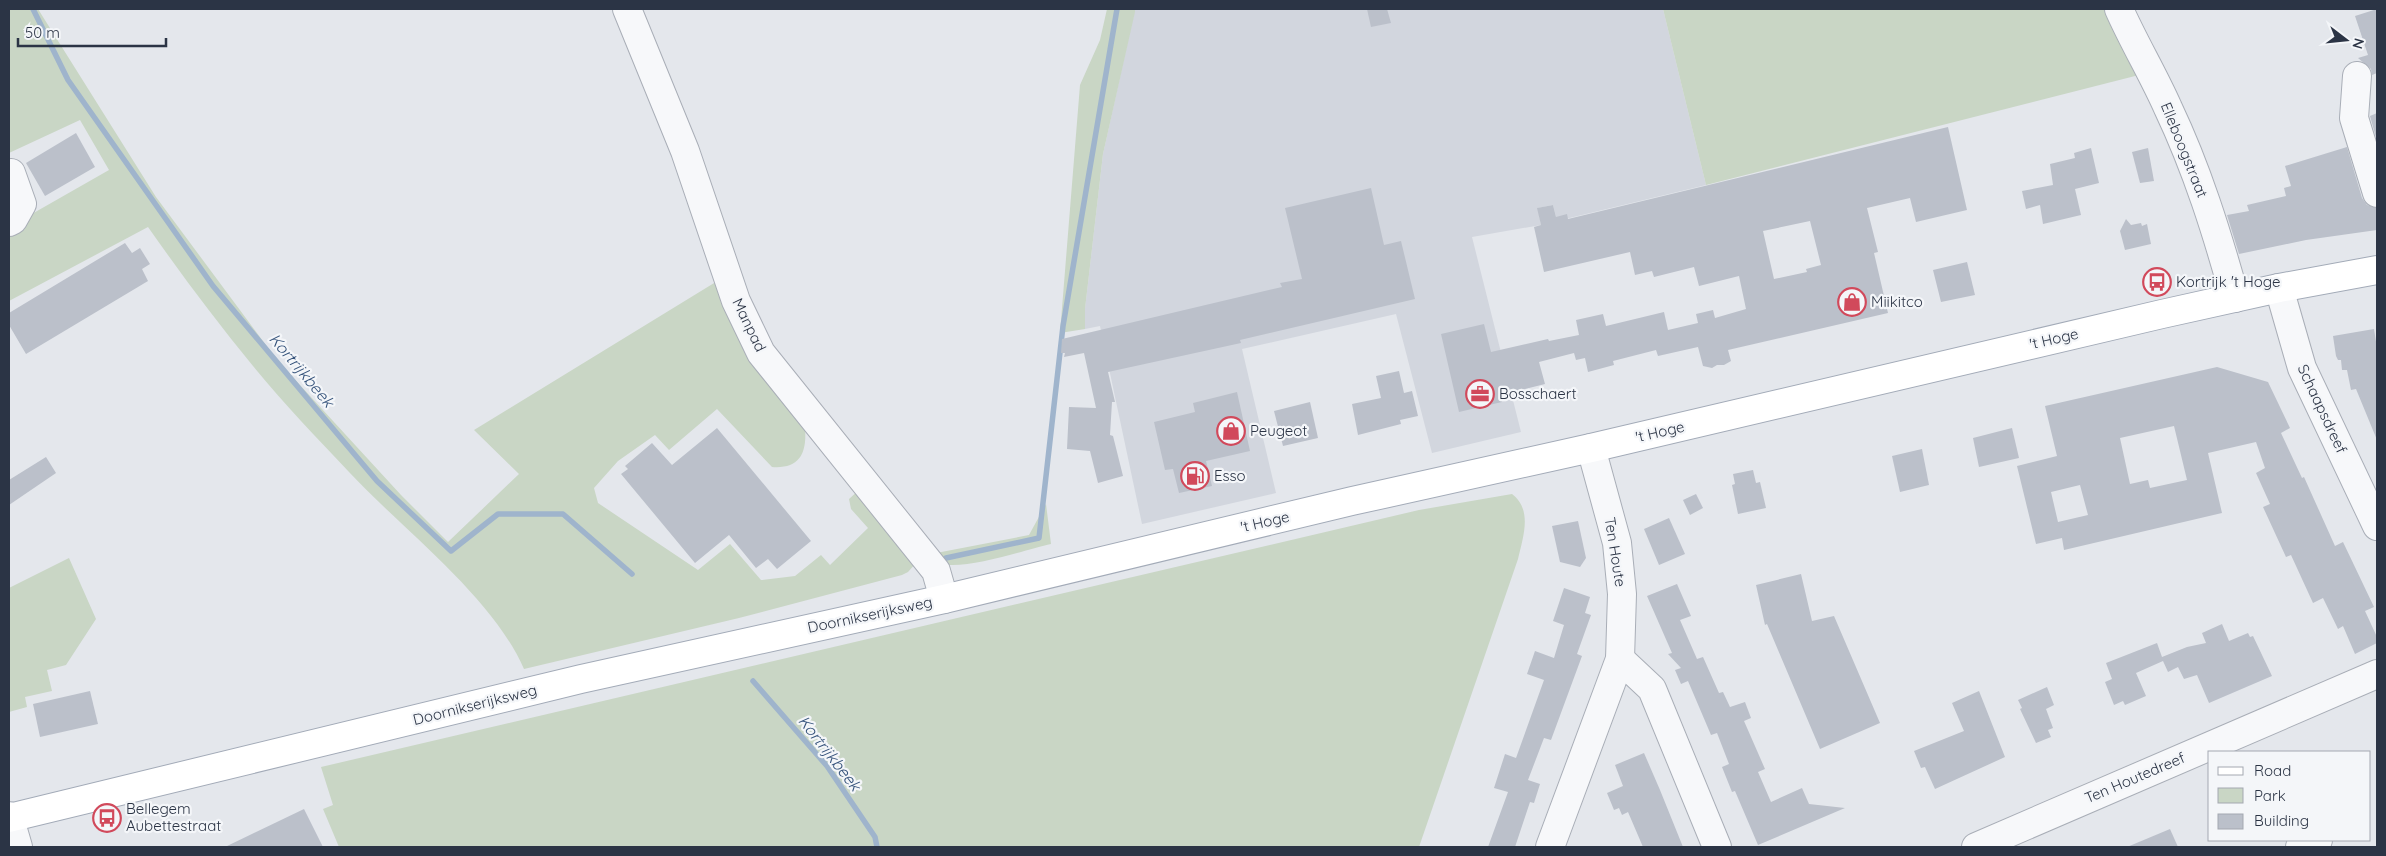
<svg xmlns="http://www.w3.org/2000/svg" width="2386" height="856" font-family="Quicksand,sans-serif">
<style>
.built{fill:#d2d6de}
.green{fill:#c9d6c5}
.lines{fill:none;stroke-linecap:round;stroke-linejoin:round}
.stream{stroke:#9fb4cc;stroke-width:5.5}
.building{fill:#bbc0ca;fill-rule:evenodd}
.minor-casing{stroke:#a9aeb7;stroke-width:30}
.major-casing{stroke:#a3abb8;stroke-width:30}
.minor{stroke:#f7f8fa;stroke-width:28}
.major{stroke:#fff;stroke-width:28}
.labels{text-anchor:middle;stroke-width:4.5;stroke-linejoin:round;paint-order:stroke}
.street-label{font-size:15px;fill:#2b3445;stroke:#f4f6f9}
.poi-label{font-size:15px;fill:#2b3445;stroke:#f4f6f9;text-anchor:start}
.water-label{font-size:16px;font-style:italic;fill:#34527a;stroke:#f4f6f9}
</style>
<rect width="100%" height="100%" fill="#e4e7ec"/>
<!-- built -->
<polygon class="built" points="1135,9 1663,9 1706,185 1557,221 1553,205 1538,208 1541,225 1472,237 1521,432 1432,453 1396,314 1242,349 1276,493 1142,524 1100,326 1085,329 1085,309 1103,154"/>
<!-- green -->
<g class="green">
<path d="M 9,9 L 38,9 L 156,197 L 277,360 L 401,495 L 448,542 L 519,474 L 474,430 L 719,280 L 805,428 C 807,453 800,469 772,467 L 717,409 L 669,450 L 655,435 L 618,461 L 594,488 L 598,503 L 698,570 L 730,544 L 761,580 L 795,576 L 821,555 L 830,565 L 868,528 L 851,509 L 849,499 L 859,490 L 916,563 L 908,572 L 902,575 L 739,618 L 524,669 C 492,596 404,531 349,472 C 317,438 283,403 253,366 C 216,321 181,274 148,227 L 9,301 L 9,227 L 109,170 L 80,120 L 9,153 Z"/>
<polygon points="1107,9 1135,9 1135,12 1103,154 1085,309 1085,329 1060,333 1080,85 1100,40"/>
<polygon points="1663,9 2109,9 2139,75 1706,185"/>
<path d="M 1512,494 C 1533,510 1523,537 1518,559 L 1419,847 L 339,847 L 323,809 L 333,805 L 321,767 L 1419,510 Z"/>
<path d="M 1046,504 L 1051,544 C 1025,550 966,570 942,564 C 938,563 934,558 931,554 L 1029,535 Z"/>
<polygon points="69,558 96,619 66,665 47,670 52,691 25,697 27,707 9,712 9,588"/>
</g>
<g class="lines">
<!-- stream -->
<g class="stream">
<polyline points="33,9 68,80 213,286 377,481 451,551 498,514 563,514 632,574"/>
<polyline points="946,558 1039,538 1063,326 1117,9"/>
<polyline points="753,681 827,766 875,837 877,847"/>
</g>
</g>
<!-- building -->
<g class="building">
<polygon points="1367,9 1387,9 1391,23 1371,27"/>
<polygon points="2377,9 2377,73 2372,75 2371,69 2358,58 2368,55 2355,16"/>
<polygon points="2377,113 2377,141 2370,116"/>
<path d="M 1948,127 L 1967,210 L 1916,222 L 1910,198 L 1867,208 L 1878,252 L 1874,253 L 1888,313 L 1728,350 L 1731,361 L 1724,365 L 1717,365 L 1712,368 L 1703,366 L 1698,347 L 1658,356 L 1656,350 L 1613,361 L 1614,365 L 1588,372 L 1585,358 L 1576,360 L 1574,353 L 1539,362 L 1545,384 L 1500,395 L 1502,402 L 1459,412 L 1441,334 L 1484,324 L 1491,352 L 1548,339 L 1549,341 L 1579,335 L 1576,320 L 1603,314 L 1606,326 L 1664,312 L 1668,330 L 1698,323 L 1696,314 L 1713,310 L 1715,318 L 1746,309 L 1739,276 L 1699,286 L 1694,267 L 1654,277 L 1652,271 L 1635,275 L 1630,252 L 1544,272 L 1534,227 L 1541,225 L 1537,208 L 1553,205 L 1556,217 L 1567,214 L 1568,219 ZM 1810,221 L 1821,265 L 1806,269 L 1807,272 L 1774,279 L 1763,231 Z"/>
<polygon points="76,133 95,167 45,196 26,163"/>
<polygon points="2347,147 2362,198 2367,205 2377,208 2377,230 2306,240 2239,254 2227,215 2249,211 2247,205 2286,196 2284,188 2291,186 2285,166"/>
<polygon points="2091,148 2099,183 2075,189 2081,215 2043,224 2040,205 2026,209 2022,191 2053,185 2050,164 2075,158 2074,153"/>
<polygon points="2148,148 2154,181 2140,183 2132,152"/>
<polygon points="1371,188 1384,245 1401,241 1415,299 1240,340 1241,343 1108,372 1115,402 1112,402 1110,435 1113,436 1123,476 1098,483 1090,451 1067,449 1069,407 1096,408 1084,353 1064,357 1065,353 1061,353 1062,339 1282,287 1280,283 1302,279 1285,208"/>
<polygon points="2126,219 2131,225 2141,223 2142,226 2147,224 2151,244 2125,250 2120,231"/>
<polygon points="125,243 132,253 140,248 150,264 142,269 148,281 26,354 9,325 9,313"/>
<polygon points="1967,262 1975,295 1941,302 1933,270"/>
<polygon points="2374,329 2377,348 2377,440 2356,389 2351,390 2347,370 2342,370 2341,360 2338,360 2336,356 2333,336"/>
<path d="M 2217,367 L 2268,382 L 2290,428 L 2281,433 L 2302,478 L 2304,477 L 2335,546 L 2343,542 L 2374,607 L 2365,611 L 2377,637 L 2377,643 L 2355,654 L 2343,626 L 2338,629 L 2323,598 L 2313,603 L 2291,555 L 2286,557 L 2263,507 L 2270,504 L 2256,473 L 2265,468 L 2256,442 L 2208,453 L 2222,513 L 2064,550 L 2062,538 L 2036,544 L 2017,466 L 2057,456 L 2045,406 ZM 2174,426 L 2187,480 L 2150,488 L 2148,480 L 2130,484 L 2120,438 ZM 2080,485 L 2088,515 L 2058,522 L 2051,492 Z"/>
<polygon points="1399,371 1404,393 1412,391 1418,416 1400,420 1401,424 1358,435 1352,404 1381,398 1376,376"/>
<polygon points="1237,392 1250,451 1206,461 1212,486 1179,493 1173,469 1165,470 1154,422 1195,412 1193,403"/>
<polygon points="1310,402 1318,438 1283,446 1274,411"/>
<polygon points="717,428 811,541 777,569 768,559 756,568 729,535 695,563 621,474 628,469 625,466 652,443 672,465"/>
<polygon points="2012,428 2019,458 1979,467 1973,438"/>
<polygon points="1922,449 1929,485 1900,492 1892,456"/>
<polygon points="46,457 56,473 9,505 9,480"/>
<polygon points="1753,470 1756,483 1760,482 1766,508 1738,514 1732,485 1735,484 1733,474"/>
<polygon points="1696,494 1703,508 1690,515 1683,500"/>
<polygon points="1669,518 1685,554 1659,565 1644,529"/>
<polygon points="1578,521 1586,558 1580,567 1560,562 1552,526"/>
<polygon points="1801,574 1812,621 1834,616 1880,723 1820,749 1767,624 1765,625 1756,585"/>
<polygon points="1677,584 1691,616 1680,620 1697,659 1703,657 1719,693 1723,692 1730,707 1745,702 1751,718 1744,721 1765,769 1758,772 1771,802 1802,788 1809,804 1845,808 1758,845 1735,791 1732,792 1722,767 1729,764 1717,733 1711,735 1688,681 1681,684 1675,670 1681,668 1668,654 1672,653 1647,596"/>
<polygon points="1564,588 1590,597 1585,613 1591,615 1577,654 1582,656 1551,740 1544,738 1528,780 1540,784 1534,803 1530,802 1515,847 1488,847 1508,792 1494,788 1505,754 1516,758 1544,680 1527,674 1535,651 1554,658 1564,625 1553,621"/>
<polygon points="2222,624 2229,641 2248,633 2250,637 2253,636 2272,676 2209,703 2197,675 2184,679 2178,667 2168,672 2163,661 2136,673 2146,696 2125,705 2123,701 2114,705 2105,682 2112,679 2106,663 2157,643 2162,657 2187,647 2206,643 2202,633"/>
<polygon points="2047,687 2054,705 2046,709 2053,728 2048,730 2051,737 2036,743 2020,709 2022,708 2018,700"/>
<polygon points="90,691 98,724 40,737 33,704"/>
<polygon points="1979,691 2005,757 1935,789 1925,767 1921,768 1914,751 1964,731 1952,703"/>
<polygon points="1644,753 1660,790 1683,847 1643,847 1628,812 1622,815 1619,808 1614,810 1607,793 1623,786 1615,765"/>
<polygon points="304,809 323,847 225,847"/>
<polygon points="2170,829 2178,847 2127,847"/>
</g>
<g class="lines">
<defs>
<g id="minor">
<polyline points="627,9 685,151 736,301 761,353 936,571 944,599"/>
<path d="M 2119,9 C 2134,43 2153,74 2168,108 C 2197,169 2217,233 2235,298"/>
<polyline points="2357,76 2354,118 2377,193"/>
<polyline points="9,222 13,220 22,204 11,173"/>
<polyline points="2279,288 2302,368 2377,526"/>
<polyline points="1620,659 1652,689 1717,847"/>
<polyline points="9,816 18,847"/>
<polyline points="1550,847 1620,659 1622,594 1617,543 1591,448"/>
<polyline points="1976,847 2377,674"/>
<polyline points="2300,847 2318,840"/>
</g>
<polyline id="major" points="9,818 581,679 944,599 1352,501 1591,448 2162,314 2279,288 2377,270"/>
</defs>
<!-- minor casing -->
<use href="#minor" class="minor-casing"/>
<!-- major casing -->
<use href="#major" class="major-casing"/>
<!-- minor -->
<use href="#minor" class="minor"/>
<!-- major -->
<use href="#major" class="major"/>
</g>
<!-- icons -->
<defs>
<symbol id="bus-ring" viewBox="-11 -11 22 22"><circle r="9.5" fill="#f4f6f9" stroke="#d1495b" stroke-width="1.5"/><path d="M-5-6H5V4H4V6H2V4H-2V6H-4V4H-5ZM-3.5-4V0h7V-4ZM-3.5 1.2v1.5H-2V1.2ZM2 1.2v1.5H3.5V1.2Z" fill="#d1495b"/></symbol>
<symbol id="shop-ring" viewBox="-11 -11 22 22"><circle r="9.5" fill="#f4f6f9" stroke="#d1495b" stroke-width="1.5"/><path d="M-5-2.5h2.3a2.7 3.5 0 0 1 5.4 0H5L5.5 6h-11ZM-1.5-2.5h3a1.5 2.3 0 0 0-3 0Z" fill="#d1495b"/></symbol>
<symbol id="office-ring" viewBox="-11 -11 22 22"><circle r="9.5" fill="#f4f6f9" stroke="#d1495b" stroke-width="1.5"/><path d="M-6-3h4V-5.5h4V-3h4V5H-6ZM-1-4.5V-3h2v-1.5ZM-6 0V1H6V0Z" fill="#d1495b"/></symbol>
<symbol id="fuel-ring" viewBox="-11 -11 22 22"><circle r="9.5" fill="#f4f6f9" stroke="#d1495b" stroke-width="1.5"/><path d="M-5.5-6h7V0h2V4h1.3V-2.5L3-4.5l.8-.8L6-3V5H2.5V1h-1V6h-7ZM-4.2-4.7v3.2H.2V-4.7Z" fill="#d1495b"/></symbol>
</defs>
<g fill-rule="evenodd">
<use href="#bus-ring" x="2141" y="266" width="32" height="32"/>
<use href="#shop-ring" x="1836" y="286" width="32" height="32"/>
<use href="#office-ring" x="1464" y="378" width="32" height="32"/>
<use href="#shop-ring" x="1215" y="415" width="32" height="32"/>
<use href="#fuel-ring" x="1179" y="460" width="32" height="32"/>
<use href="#bus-ring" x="91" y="802" width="32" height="32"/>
</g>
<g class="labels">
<!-- street labels -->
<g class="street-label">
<text transform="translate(2184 150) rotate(68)" y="5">Elleboogstraat</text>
<text transform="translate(749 325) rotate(64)" y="5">Manpad</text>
<text transform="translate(2054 339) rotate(-13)" y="5">'t Hoge</text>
<text transform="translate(2322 409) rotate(65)" y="5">Schaapsdreef</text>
<text transform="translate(1660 432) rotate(-13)" y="5">'t Hoge</text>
<text transform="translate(1265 522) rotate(-13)" y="5">'t Hoge</text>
<text transform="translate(1615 552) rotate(81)" y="5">Ten Houte</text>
<text transform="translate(870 615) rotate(-12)" y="5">Doornikserijksweg</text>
<text transform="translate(475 705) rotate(-14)" y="5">Doornikserijksweg</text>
<text transform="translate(2135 778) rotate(-23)" y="5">Ten Houtedreef</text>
</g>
<!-- poi labels -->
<g class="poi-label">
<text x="2176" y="287">Kortrijk 't Hoge</text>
<text x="1871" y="307">Miikitco</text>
<text x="1499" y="399">Bosschaert</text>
<text x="1250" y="436">Peugeot</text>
<text x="1214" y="481">Esso</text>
<text x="126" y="814">Bellegem<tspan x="126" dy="17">Aubettestraat</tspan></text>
</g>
<!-- water labels -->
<g class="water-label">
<text transform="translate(302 370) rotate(50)" y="6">Kortrijkbeek</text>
<text transform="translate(830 753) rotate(52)" y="6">Kortrijkbeek</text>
</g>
</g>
<!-- border -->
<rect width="2386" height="856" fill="none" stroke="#2b3445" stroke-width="20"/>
<!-- legend -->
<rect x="2208" y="751" width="162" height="90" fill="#f4f6f9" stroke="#a4a8b1"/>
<rect x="2218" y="767" width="25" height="8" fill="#ffffff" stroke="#a4a8b1"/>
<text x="2254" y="776" font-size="15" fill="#2b3445">Road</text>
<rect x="2218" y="788" width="25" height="15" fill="#c9d6c5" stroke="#a4a8b1"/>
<text x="2254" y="801" font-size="15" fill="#2b3445">Park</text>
<rect x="2218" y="814" width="25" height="15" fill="#bbc0ca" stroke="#a4a8b1"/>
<text x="2254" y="826" font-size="15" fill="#2b3445">Building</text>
<!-- north arrow -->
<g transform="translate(2346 40) rotate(106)" stroke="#f4f6f9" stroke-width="4" paint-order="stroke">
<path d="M0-4L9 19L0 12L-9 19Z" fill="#2b3445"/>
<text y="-8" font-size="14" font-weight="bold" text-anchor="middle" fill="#2b3445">N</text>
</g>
<!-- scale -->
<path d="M18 38v8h148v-8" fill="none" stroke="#2b3445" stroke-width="2.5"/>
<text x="25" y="38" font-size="15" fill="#2b3445" stroke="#f4f6f9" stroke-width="4" paint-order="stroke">50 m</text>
</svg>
